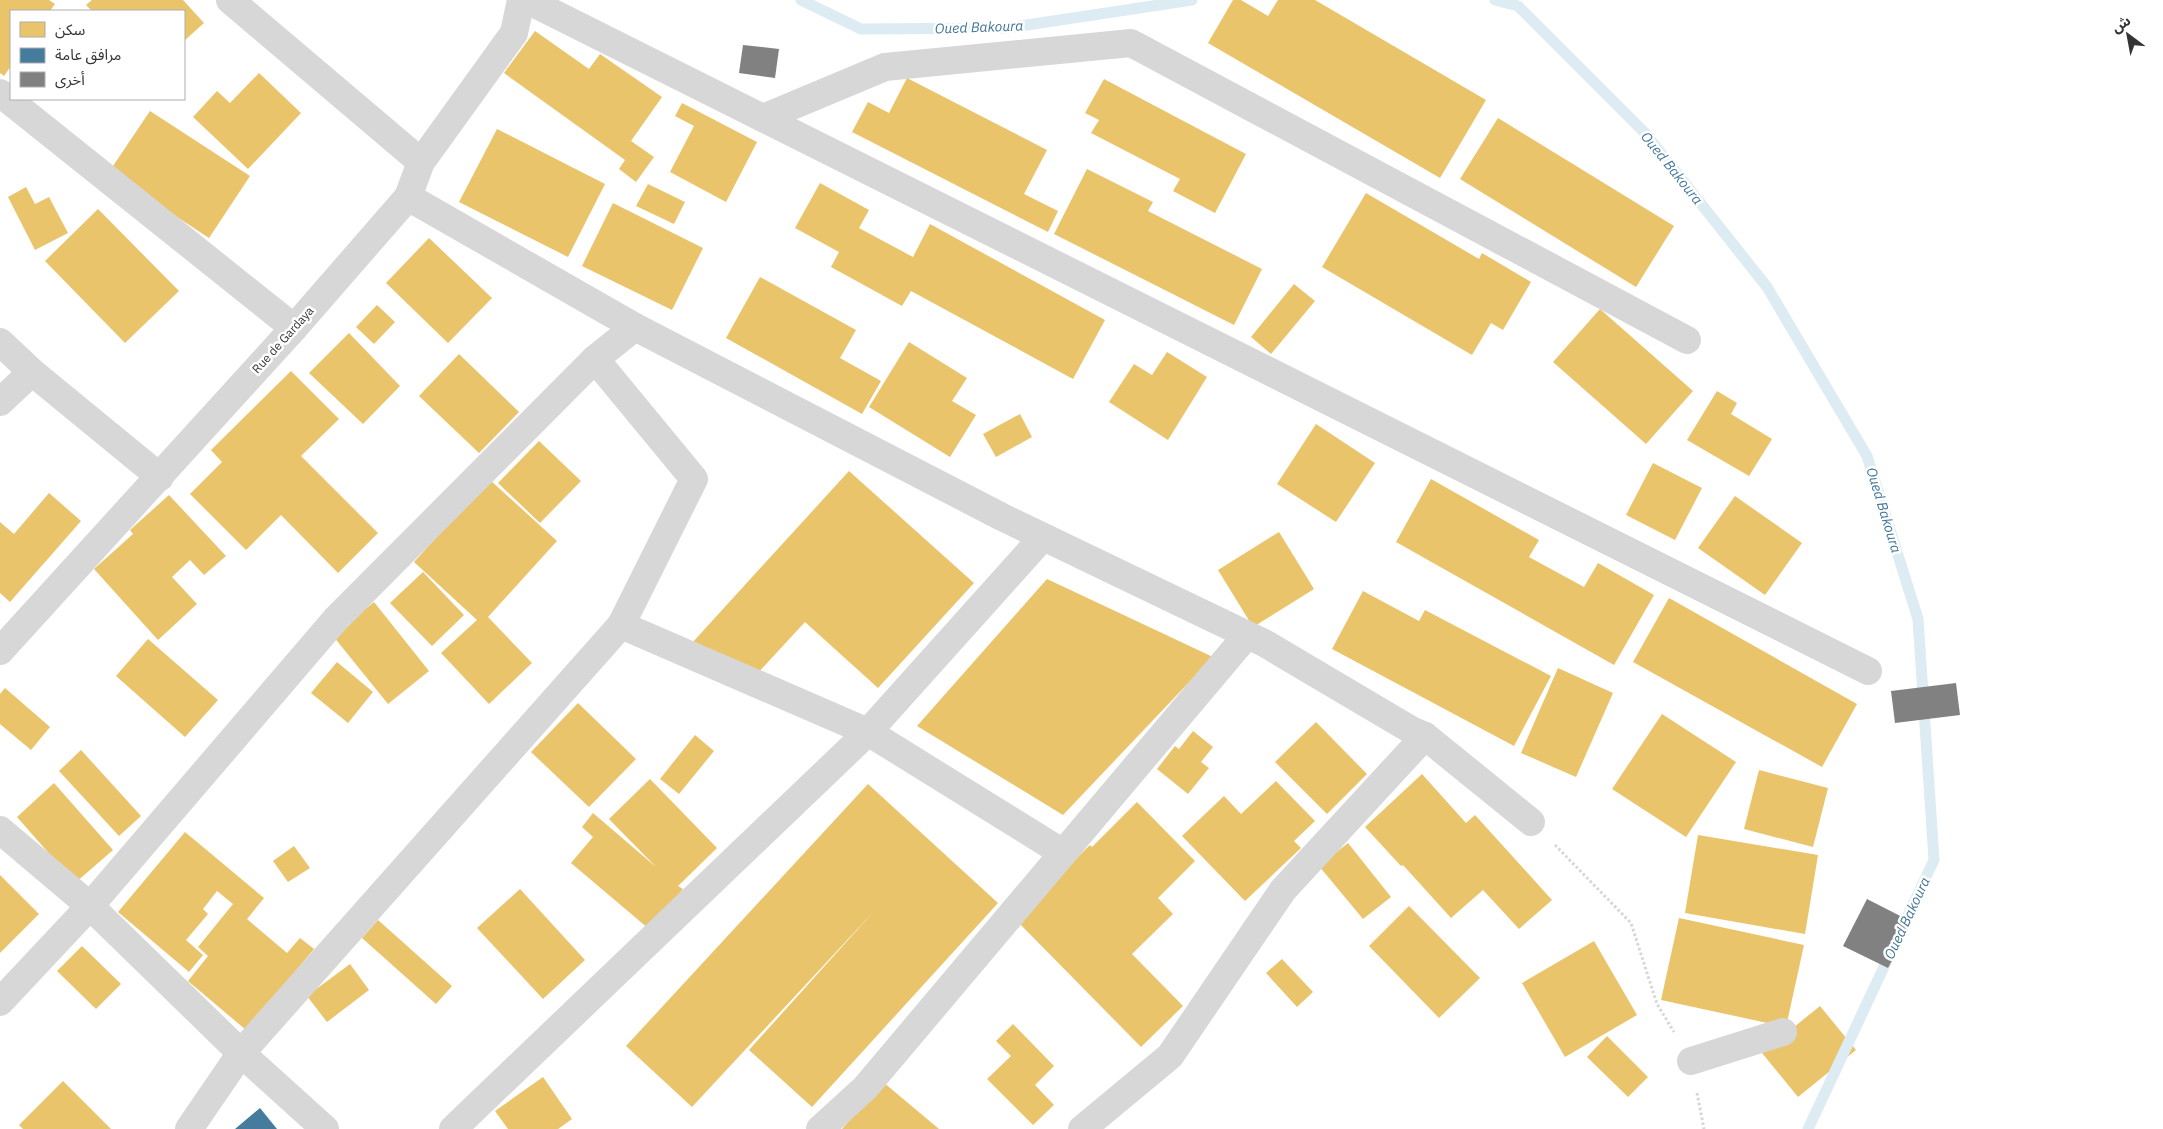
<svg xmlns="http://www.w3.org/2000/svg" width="2163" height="1129" font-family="'IBM Plex Sans','Noto Sans Arabic',sans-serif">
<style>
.homes{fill:#e9c46a}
.public{fill:#457b9d}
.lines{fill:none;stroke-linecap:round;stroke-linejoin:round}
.stream{stroke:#ddebf3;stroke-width:11}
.building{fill:#818181}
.path{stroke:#d6d6d6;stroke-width:3;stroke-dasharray:2.5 2.5;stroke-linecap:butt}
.minor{stroke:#d7d7d7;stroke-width:28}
.labels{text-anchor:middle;stroke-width:5;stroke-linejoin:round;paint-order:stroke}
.street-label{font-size:12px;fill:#333;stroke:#fff}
.water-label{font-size:14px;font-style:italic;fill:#3f7597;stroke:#fff}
</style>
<rect width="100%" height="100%" fill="#fff"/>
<!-- homes -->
<g class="homes">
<polygon points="0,0 49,0 55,4 50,11 11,11 11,66 4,76 0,73"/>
<polygon points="92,0 183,0 204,23 184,41 184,11 92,11 86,5"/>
<polygon points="1233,0 1241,0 1268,16 1278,0 1315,0 1486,100 1440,178 1208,43"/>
<polygon points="535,31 589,69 600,54 662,97 631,141 654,157 636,182 619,169 625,160 504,73"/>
<polygon points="259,73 301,113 248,169 193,117 217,91 230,103"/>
<polygon points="907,78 1047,150 1024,194 1058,211 1048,232 852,132 868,102 889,113"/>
<polygon points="1104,79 1246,154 1215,213 1173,191 1180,179 1091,133 1099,120 1085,113"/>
<polygon points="682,103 757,142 726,202 670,172 694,126 675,116"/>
<polygon points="150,111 250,176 209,238 109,172"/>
<polygon points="1498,118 1674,226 1636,287 1460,179"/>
<polygon points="497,129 605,184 568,257 459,202"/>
<polygon points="1087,169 1153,202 1148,211 1262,269 1234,325 1054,234"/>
<polygon points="820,183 869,210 859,228 913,257 930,224 1105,320 1073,379 911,291 902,306 831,267 839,252 795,228"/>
<polygon points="648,184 685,202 674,224 636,206"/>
<polygon points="26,187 35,204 49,197 68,233 35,250 8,197"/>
<polygon points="1366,193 1479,259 1482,253 1531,282 1503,330 1491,323 1472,355 1322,267"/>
<polygon points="613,203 703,248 672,310 582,266"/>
<polygon points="98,209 179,291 125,343 45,261"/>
<polygon points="429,238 492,298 448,343 386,283"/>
<polygon points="760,277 856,330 840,358 881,381 862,414 726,338"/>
<polygon points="1294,284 1315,301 1271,354 1251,337"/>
<polygon points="377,305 395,322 374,344 356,327"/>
<polygon points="1600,309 1693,391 1646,444 1553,362"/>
<polygon points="349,333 400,386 363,424 309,373"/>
<polygon points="909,342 967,378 952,401 976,415 950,457 869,407"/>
<polygon points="1167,352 1207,377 1168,440 1109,402 1134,364 1152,375"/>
<polygon points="459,354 519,412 479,453 419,396"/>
<polygon points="291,371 339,419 301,456 378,533 338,573 281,515 246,550 190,494 222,462 211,450"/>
<polygon points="1717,391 1737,403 1731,414 1772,439 1749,476 1687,440"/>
<polygon points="1020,414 1032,437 996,457 983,434"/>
<polygon points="1316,424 1375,463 1336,522 1277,484"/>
<polygon points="539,441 581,481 540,523 498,483"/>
<polygon points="1653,463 1702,488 1675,540 1626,515"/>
<polygon points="849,471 974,583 878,688 805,622 743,689 692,643"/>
<polygon points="489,479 557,541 488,617 532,663 489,704 441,653 477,620 414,562"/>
<polygon points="1431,479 1539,540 1529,557 1584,587 1598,563 1654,595 1614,665 1396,542"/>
<polygon points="49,493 81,521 10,602 0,593 0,522 14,534"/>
<polygon points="169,495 226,556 204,575 190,560 172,577 197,604 158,640 94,569 133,534 130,530"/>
<polygon points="1735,496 1802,543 1765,595 1698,548"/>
<polygon points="1279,532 1314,589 1253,627 1218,570"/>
<polygon points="423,572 464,615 432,646 390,603"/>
<polygon points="1047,579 1213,657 1063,815 917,726"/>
<polygon points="1363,591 1419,621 1425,610 1551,676 1514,746 1332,649"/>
<polygon points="1669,598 1857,704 1822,767 1633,662"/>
<polygon points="374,602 429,671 388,704 333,636"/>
<polygon points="148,639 218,700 185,737 116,676"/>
<polygon points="337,662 373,692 348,723 311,693"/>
<polygon points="1558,668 1613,693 1576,777 1521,753"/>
<polygon points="5,688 50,727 31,750 0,724 0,694"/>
<polygon points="578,703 636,759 589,807 531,752"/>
<polygon points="1662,714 1736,762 1686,837 1612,789"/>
<polygon points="1316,722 1367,774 1327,814 1275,762"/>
<polygon points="1193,731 1213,747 1201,762 1209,768 1188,794 1157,769 1175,746 1179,749"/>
<polygon points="695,735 714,751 679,794 660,779"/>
<polygon points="81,750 141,816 119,836 59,771"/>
<polygon points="1759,770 1828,788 1813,847 1744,829"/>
<polygon points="1422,774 1466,823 1475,815 1552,900 1519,929 1483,890 1451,918 1403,865 1401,866 1365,827"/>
<polygon points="650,779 717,848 678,886 683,889 649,929 571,863 593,837 582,827 593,813 656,867 609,819"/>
<polygon points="1276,781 1315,821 1294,841 1301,848 1245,901 1182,836 1224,796 1241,814"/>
<polygon points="54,783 113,850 75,883 17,817"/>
<polygon points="868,784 998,903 812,1107 749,1050 876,909 692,1107 626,1046"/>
<polygon points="1137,802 1195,861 1158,898 1173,914 1132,954 1183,1006 1141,1047 1015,919 1090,845 1092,847"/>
<polygon points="185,832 264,898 247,919 287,953 300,938 314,949 246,1030 188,981 208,956 198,947 233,904 217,891 203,909 208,914 186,940 203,955 189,972 118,912"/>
<polygon points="1698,835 1818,855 1805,934 1685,913"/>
<polygon points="1348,843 1391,897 1363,919 1319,866"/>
<polygon points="294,846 310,868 288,882 273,861"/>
<polygon points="0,875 39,914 0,953"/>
<polygon points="520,889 585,960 543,999 477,928"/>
<polygon points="1409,906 1480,978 1439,1018 1369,946"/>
<polygon points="1679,918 1804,945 1786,1027 1661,1000"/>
<polygon points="378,920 452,986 436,1004 362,938"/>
<polygon points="1594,941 1637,1015 1565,1057 1522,983"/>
<polygon points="82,946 121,984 96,1009 57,971"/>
<polygon points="1282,959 1313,992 1297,1007 1266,973"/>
<polygon points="350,964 369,990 327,1022 307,996"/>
<polygon points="1820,1006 1856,1050 1798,1097 1762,1053"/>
<polygon points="1013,1024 1054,1066 1035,1085 1054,1105 1033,1125 987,1079 1011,1056 996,1041"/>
<polygon points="1607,1036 1648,1077 1628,1097 1587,1057"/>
<polygon points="543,1077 572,1119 558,1129 508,1129 495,1111"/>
<polygon points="63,1081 111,1129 23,1129 19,1125"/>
<polygon points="883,1082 939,1129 842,1129"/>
</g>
<!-- public -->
<polygon class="public" points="260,1108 277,1129 235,1129"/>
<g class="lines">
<!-- stream -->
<g class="stream">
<polyline points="801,0 861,29 1007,28 1192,0"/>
<polyline points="1495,0 1518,6 1645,133 1767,287 1867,456 1918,619 1934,860 1900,932"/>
<polyline points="1808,1129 1890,954"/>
</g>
</g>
<!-- building -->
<g class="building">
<polygon points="743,45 779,49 775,78 739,73"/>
<polygon points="1956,683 1960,715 1895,723 1891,691"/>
<polygon points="1867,899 1912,922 1888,968 1843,946"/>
</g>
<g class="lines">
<!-- path -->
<g class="path">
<polyline points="1555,845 1631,923 1657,1004 1674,1032"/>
<polyline points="1697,1093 1704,1129"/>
</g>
<!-- minor -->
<g class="minor">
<polyline points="230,0 421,162"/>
<polyline points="527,0 1868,671"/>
<polyline points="0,93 294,328"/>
<polyline points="763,118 885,67 1131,43 1687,340"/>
<polyline points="408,197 635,327 1002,517 1266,644 1413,731 1425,736 1531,822"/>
<polyline points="0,342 32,372 160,477"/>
<polyline points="595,359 694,479 621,625 868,732 1063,853"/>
<polyline points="0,402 32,372"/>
<polyline points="0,651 294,328 408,197 421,162 514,33 521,0"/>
<polyline points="0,830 90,906 241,1053 325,1129"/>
<polyline points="0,1002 90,906 335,620 595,359 635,327"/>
<polyline points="1691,1061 1783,1032"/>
<polyline points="189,1129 241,1053 621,625"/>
<polyline points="453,1129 868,732 1043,537"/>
<polyline points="820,1129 865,1088 1247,635"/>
<polyline points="1082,1129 1170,1056 1283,890 1425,736"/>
</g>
</g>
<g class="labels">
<!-- street labels -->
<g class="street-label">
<text transform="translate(283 340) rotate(-48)" y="4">Rue de Gardaya</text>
</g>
<!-- water labels -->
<g class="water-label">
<text transform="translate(979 27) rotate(-2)" y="5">Oued Bakoura</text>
<text transform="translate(1672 168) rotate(51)" y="5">Oued Bakoura</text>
<text transform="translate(1884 510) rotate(73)" y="5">Oued Bakoura</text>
<text transform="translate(1907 918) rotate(-65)" y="5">Oued Bakoura</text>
</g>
</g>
<!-- legend -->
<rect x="10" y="10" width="175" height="90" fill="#ffffff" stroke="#adadad"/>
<rect x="20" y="22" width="25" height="15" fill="#e9c46a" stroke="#adadad"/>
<text x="55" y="35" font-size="15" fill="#333333">سكن</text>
<rect x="20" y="48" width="25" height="15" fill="#457b9d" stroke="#adadad"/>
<text x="55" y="60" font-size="15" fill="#333333">مرافق عامة</text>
<rect x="20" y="72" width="25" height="15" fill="#818181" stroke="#adadad"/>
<text x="55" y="85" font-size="15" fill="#333333">أخرى</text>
<!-- north arrow -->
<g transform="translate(2128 35) rotate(328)" stroke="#ffffff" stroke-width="4" paint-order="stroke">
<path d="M0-4L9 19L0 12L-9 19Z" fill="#333333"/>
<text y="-8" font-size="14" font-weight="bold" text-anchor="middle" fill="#333333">ش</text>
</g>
</svg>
